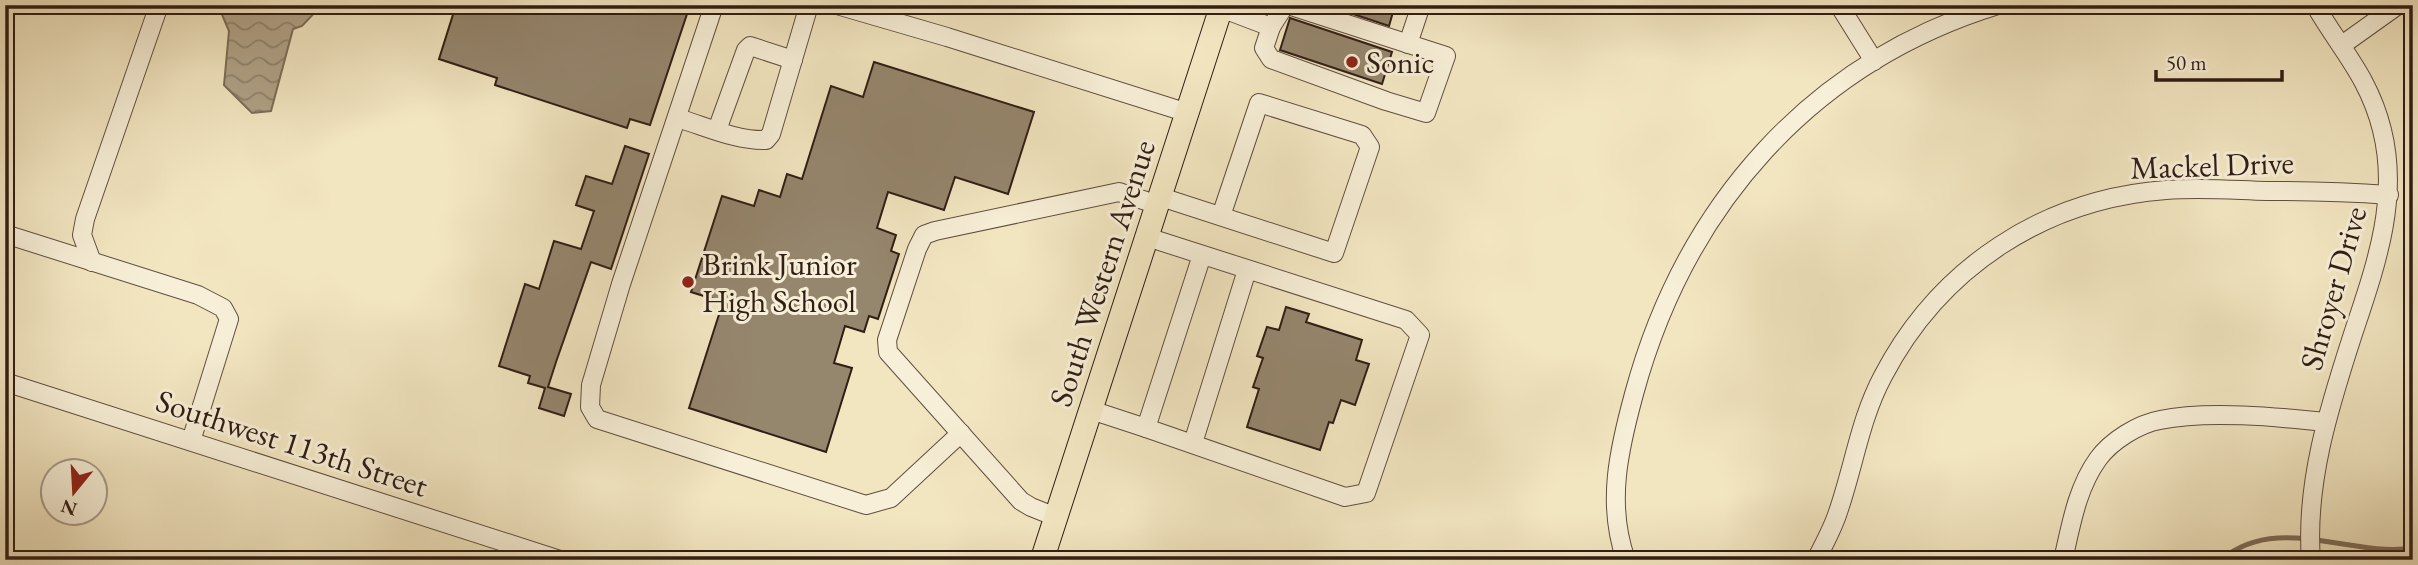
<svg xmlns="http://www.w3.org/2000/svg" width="2418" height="565" font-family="'EB Garamond',serif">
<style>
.water{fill:url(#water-waves);stroke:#7d6d59;stroke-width:2}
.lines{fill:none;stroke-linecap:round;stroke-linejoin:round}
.stream{stroke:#7d6d59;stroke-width:5}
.building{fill:#95866e;stroke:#301d15;stroke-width:2}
.minor-casing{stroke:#604f40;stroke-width:20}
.major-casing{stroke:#301d15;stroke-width:25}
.minor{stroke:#f7efd7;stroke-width:18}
.major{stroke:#f2e6c1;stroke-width:23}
.poi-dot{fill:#8f2418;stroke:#f7efd7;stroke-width:2.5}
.labels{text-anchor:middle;stroke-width:6;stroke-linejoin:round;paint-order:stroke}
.poi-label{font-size:32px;fill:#301d15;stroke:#f7efd7;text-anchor:start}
.street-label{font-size:32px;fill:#301d15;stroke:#f7efd7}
</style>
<defs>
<pattern id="water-waves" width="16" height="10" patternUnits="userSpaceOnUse" patternTransform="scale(1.75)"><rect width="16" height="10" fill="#b0a287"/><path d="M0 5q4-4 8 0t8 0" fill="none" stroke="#90836d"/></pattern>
</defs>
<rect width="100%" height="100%" fill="#f2e6c1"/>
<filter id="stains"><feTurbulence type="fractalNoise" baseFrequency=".00286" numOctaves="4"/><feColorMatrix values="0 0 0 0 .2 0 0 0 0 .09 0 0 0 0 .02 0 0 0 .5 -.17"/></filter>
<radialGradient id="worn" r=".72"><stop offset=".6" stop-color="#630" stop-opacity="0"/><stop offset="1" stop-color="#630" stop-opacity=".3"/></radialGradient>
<!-- water -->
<polygon class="water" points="218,5 322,5 302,26 293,29 271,111 252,113 224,85 229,31"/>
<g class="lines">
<!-- stream -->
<path class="stream" d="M 2221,560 C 2277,512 2350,558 2413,548"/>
</g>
<!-- building -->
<g class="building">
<polygon points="456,5 690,5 650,125 630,119 627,128 495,85 497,78 439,59"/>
<polygon points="1326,5 1395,5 1389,26"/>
<polygon points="1290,18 1392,52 1382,84 1280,50"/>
<polygon points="874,62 1034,112 1008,194 955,177 944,210 888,192 877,228 896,235 891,251 899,254 878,319 869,316 864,332 845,326 834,363 852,368 826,452 689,408 723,302 691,292 722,196 754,206 759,190 780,197 787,174 802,179 831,86 863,97"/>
<polygon points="625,146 649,154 611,269 591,262 556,362 548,387 571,394 564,416 539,408 545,388 528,383 530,376 499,366 525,284 539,289 554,241 581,249 594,211 576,205 586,176 612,184"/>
<polygon points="1286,307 1309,314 1306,322 1362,340 1356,360 1369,364 1355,405 1341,400 1333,423 1329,422 1320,450 1247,427 1259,389 1253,387 1263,358 1257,356 1267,327 1279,330"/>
</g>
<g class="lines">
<defs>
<g id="minor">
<polyline points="714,5 621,284 591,385 590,407 597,419 866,505 891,498 961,433"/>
<polyline points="837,5 947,37 1188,113"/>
<polyline points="1213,5 1271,27 1285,5"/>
<polyline points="1839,5 1874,61"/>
<polyline points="1271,27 1264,48 1271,59 1386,101 1426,113 1446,56 1288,5"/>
<polyline points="1408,44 1421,5"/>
<polyline points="2342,45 2398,5"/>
<path d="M 677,118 C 705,126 736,141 766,140 L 771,134 L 809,5"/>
<polyline points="717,130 746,50 750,46 793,60"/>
<polyline points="1161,197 1334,253 1370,147 1362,135 1259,103 1221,216"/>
<polyline points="5,234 198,295 223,308 229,319 191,441"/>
<polyline points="1147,237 1406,320 1420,335 1366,493 1345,497 1146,428 1202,255"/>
<polyline points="92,262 82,235 85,219 159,5"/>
<polyline points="5,382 560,560"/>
<polyline points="1091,410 1146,428"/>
<polyline points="1193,443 1247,270"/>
<polyline points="1056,517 1031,507 1021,501 888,352 887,340 917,249 924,235 935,231 1119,192 1158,205"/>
<path d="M 1626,560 C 1606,504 1619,449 1634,394 C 1685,206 1810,63 1998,5"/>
<path d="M 1816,560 C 1824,544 1833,528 1838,512 C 1854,466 1860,419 1883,376 C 1940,267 2044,199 2166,190 C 2200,187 2233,190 2267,191 C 2307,191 2348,192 2389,195"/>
<path d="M 2063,560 C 2071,525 2077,488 2098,459 C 2111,441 2138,424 2160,420 C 2207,410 2278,417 2326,422"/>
<path d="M 2311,560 C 2305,484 2329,408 2352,337 C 2374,270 2400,202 2382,130 C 2369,77 2341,50 2315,5"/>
</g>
<polyline id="major" points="1042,560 1222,5"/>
</defs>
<!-- minor casing -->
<use href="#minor" class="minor-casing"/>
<!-- major casing -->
<use href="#major" class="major-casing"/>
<!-- minor -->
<use href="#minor" class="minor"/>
<!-- major -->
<use href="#major" class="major"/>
</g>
<!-- markers -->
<g class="poi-dot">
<circle cx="1352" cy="62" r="7"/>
<circle cx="688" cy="282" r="7"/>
</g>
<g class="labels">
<!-- poi labels -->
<g class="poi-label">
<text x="1366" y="73">Sonic</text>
<text x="702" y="275">Brink Junior<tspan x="702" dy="37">High School</tspan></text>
</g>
<!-- street labels -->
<g class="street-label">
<text transform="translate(2212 165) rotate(-2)" y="11">Mackel Drive</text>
<text transform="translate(1102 273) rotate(-72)" y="11">South Western Avenue</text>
<text transform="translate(2333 288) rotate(-74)" y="11">Shroyer Drive</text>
<text transform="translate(292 443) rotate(18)" y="11">Southwest 113th Street</text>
</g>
</g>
<!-- margin -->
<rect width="2418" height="565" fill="none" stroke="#f2e6c1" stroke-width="28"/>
<rect x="7" y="7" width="2404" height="551" fill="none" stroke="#301d15" stroke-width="3.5"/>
<rect x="14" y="14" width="2390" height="537" fill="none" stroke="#301d15" stroke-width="2"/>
<!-- north arrow -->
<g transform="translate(74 492) rotate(198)"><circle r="33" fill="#f7efd7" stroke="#a79b89" stroke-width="2"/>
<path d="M0-5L12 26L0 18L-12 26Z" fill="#8f2418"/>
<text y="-10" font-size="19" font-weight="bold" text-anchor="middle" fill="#301d15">N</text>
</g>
<!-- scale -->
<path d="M2156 70v10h126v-10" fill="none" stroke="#301d15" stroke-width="3.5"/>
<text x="2166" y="70" font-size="21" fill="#301d15" stroke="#f7efd7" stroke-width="5" paint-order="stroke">50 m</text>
<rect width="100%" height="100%" filter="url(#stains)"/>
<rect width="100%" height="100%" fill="url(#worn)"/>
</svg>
